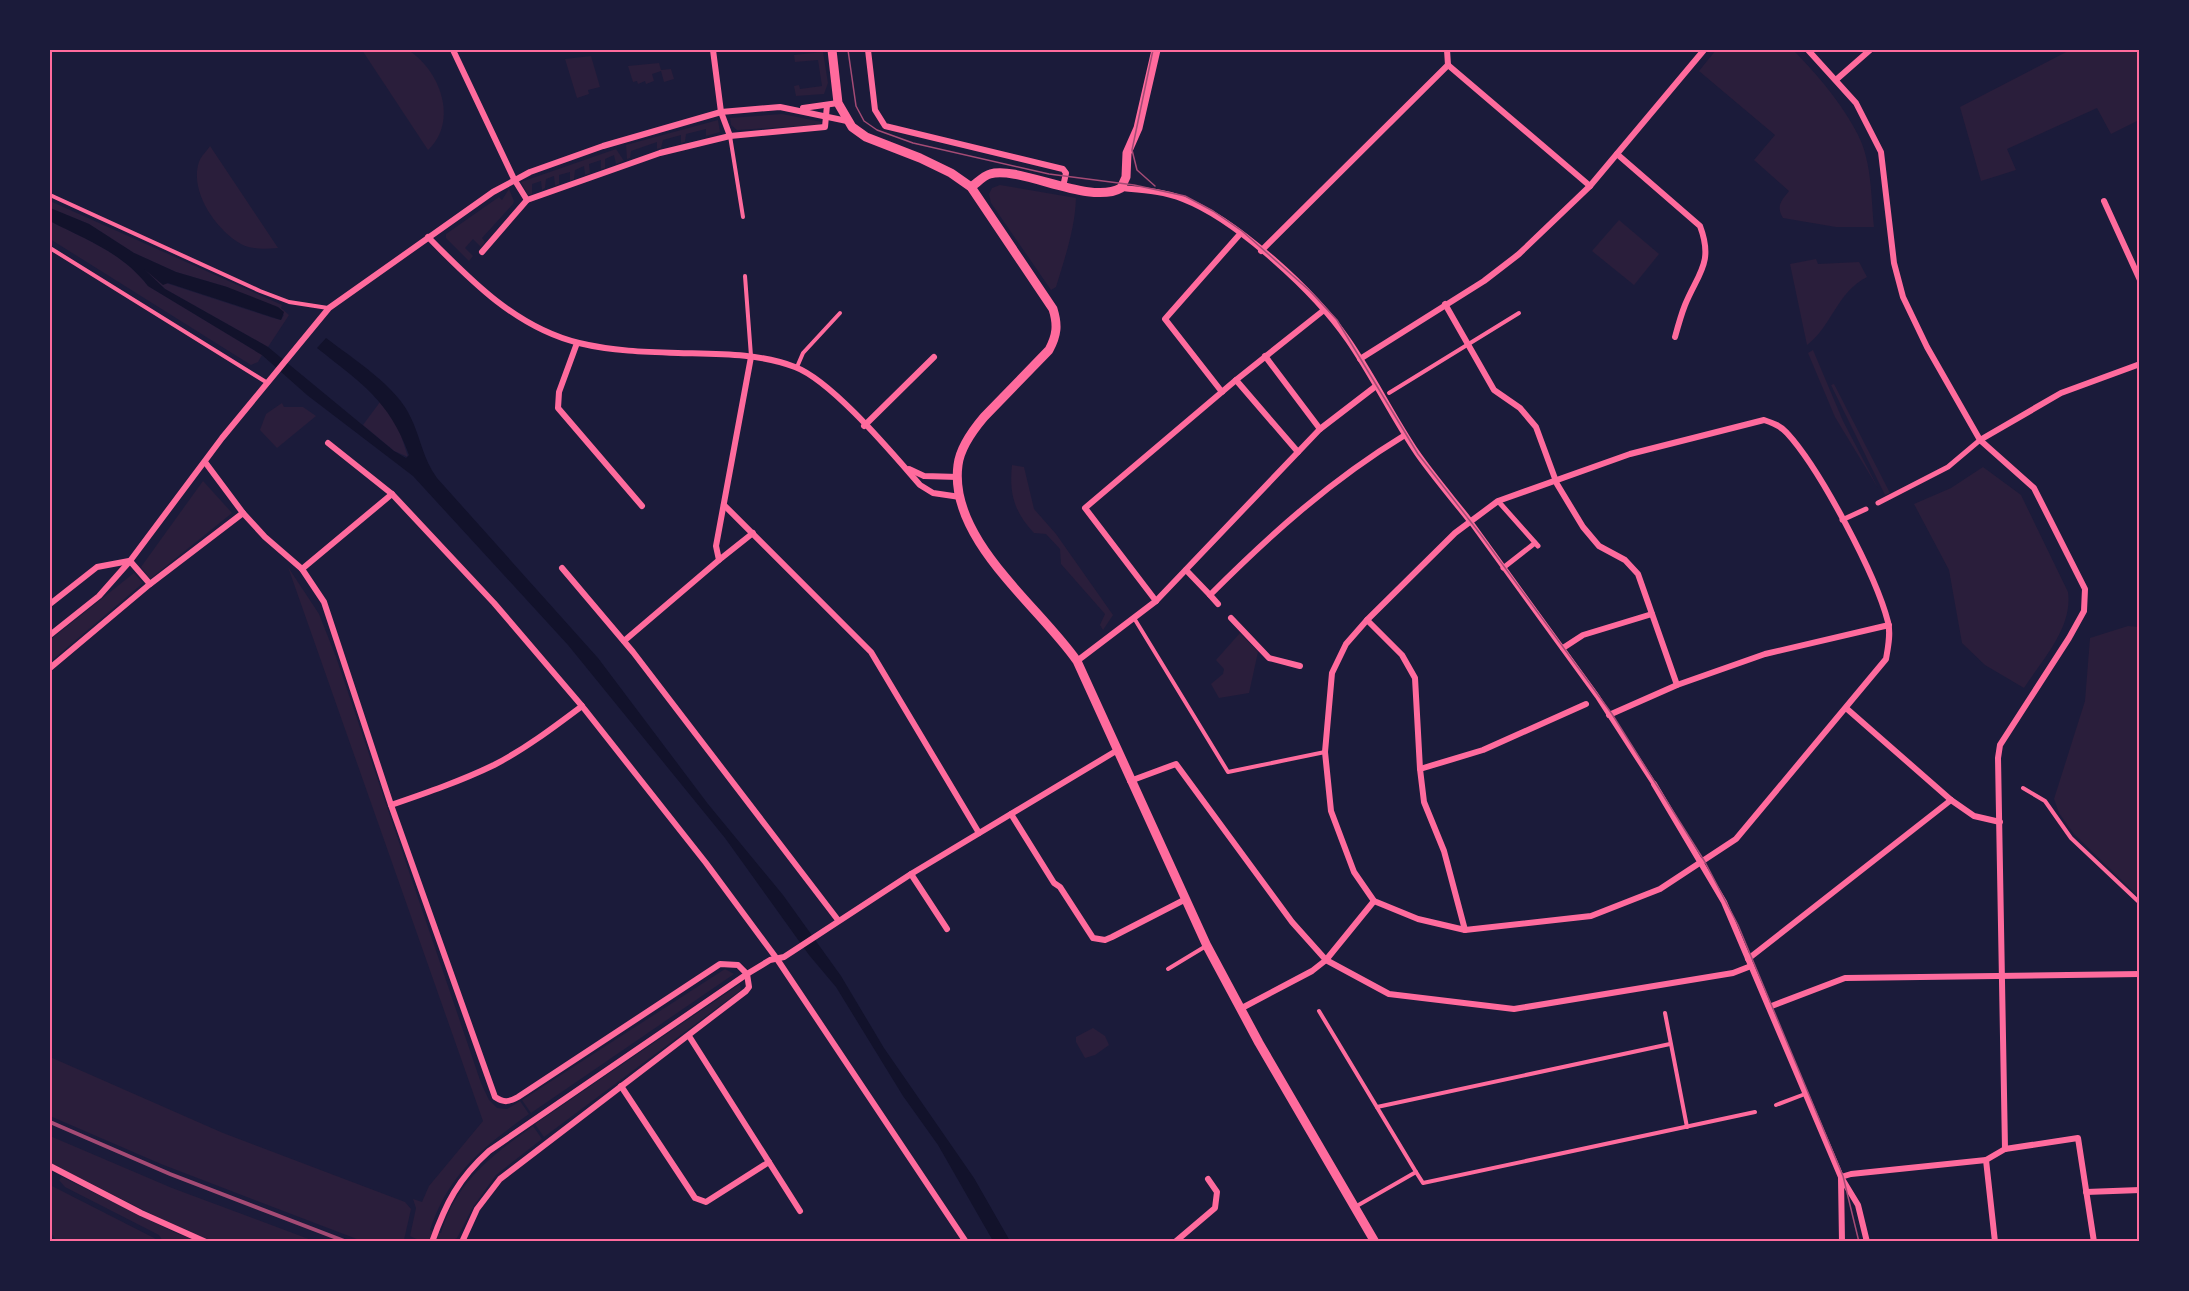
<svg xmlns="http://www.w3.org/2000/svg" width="2189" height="1291" font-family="'DejaVu Sans',sans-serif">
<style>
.green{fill:#2a1e3b}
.water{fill:#12122b}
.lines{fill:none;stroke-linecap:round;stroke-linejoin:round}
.service{stroke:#ff6b9d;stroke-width:4}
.pedestrian{stroke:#ff6b9d;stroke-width:5}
.minor{stroke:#ff6b9d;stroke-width:6}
.secondary{stroke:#ff6b9d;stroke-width:9}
.tram{stroke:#a44b75;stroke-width:1.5}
.rail{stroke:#a44b75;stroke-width:4}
.neatline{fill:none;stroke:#ff6b9d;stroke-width:2}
</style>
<rect width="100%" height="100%" fill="#1b1b3a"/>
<!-- green -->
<g class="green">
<path d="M 362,50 L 408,50 C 440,70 459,121 428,150 Z"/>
<path d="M 1716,50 L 1793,50 C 1817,74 1843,105 1858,135 C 1872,162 1871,198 1874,227 L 1836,227 L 1783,218 C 1776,206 1781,201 1789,191 L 1754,160 L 1775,135 L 1699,71 Z"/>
<polygon points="2070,50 2139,50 2139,120 2111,134 2097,108 2007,149 2016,170 1981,181 1960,107"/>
<polygon points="823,52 828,83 824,94 796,96 794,86 799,85 800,89 822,86 818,60 795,62 794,55"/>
<polygon points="591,56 600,87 588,90 589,94 577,98 565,59"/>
<polygon points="659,63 661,70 671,69 674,79 664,82 661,71 652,74 654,81 646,84 645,81 638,84 637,81 633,82 628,66"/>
<polygon points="782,114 822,122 819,125 737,130 731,125 730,118"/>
<polygon points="718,120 720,132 706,136 706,129 686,134 685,142 681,143 681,135 663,140 661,148 657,149 657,142 631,151 630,158 627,159 626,145"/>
<path d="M 210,146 L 278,248 C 265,249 253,250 241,244 C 216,230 189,191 199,162 C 201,156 207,151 210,146 Z"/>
<polygon points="616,149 624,161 616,164 614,155 605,159 605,168 601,169 601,160 589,164 590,173 585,175 584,166 575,170 574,179 570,181 570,172 559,175 559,184 555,186 554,176 546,179 545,188 542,190 541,181 532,184 532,194 528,195 521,182"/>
<path d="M 1000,185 L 1076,198 C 1075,229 1065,257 1056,287 L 1051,290 L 991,203 L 989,194 L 992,188 Z"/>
<polygon points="509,189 514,201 513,204 482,238 485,242 481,247 473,239 465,248 473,256 469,261 446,238 446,234 499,197 502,200"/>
<polygon points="50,201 282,305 281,308 289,315 268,347 165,289 144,269 166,283 273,318 281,320 284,315 227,287 176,272 134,253 89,224 50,208"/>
<polygon points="1619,220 1659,254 1634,285 1592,251"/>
<path d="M 50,221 C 86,240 122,252 148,286 L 262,355 L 258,362 L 251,365 L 50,239 Z"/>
<path d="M 1816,259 L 1818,264 L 1859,262 L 1867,277 C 1837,292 1832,326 1807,345 L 1790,264 Z"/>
<polygon points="1813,350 1843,421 1878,488 1835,417 1808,353"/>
<polygon points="1834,384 1890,493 1885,495 1831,385"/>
<polygon points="380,402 398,426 408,457 394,451 363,425"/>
<polygon points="282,403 284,407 303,407 316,416 277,448 260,430 266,414"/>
<path d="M 1012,465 L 1024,467 L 1034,509 L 1056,534 L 1113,615 L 1103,630 L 1100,625 L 1105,614 L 1061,564 L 1060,549 L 1046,534 L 1034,533 C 1014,512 1009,493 1012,465 Z"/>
<path d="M 1983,467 L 2021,495 L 2068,592 C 2073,627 2043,659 2024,688 L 1985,665 L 1962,643 L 1949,570 L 1914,504 L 1951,488 Z"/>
<polygon points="203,481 232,513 150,579 141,567"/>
<path d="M 288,567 L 319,614 L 336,657 L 481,1083 L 489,1100 L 497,1108 L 507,1109 L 520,1101 L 529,1114 C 482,1148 449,1173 430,1230 L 441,1233 C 456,1182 491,1156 533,1126 L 542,1139 L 496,1175 L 473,1207 L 457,1238 C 447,1244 421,1243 410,1236 L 416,1208 L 413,1199 L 422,1202 L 429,1186 L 483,1121 Z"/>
<polygon points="134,573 143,583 50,662 50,640"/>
<polygon points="2128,626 2140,627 2139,897 2074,834 2059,813 2054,799 2085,701 2090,638"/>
<polygon points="1240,633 1258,652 1249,693 1219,698 1211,684 1223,674 1224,669 1216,660"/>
<polygon points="725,969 734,974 531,1113 522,1100"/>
<polygon points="740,984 741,990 544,1137 535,1124"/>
<polygon points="1093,1028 1105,1036 1109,1045 1095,1055 1085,1058 1076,1042 1076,1037"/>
<polygon points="50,1057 223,1133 405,1202 411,1209 404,1240 407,1241 362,1241 161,1164 50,1116"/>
<polygon points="50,1136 172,1188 314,1241 212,1241 169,1223 50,1163"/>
<polygon points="62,1177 178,1234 197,1241 163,1241 159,1235 65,1187 59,1180"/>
<polygon points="50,1185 154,1238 158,1241 57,1241 50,1232"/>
</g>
<!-- water -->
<path class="water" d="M 50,208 L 89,224 L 134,253 L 176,272 L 227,287 L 278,307 L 284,312 L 281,320 L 168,283 L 163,285 L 144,269 L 165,289 L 268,347 L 394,451 L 406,458 L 409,455 C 389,400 361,383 317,348 L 326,338 C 352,358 398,387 411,418 C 421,439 423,459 437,478 L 598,658 L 708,804 L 783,895 L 841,976 L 884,1048 L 974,1178 L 1010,1241 L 993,1241 L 938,1145 L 903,1096 L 836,987 L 809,955 L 725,838 L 568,645 L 413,476 L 307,395 L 262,355 L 148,286 C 122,252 86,240 50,221 Z"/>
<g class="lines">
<!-- service -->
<g class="service">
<polyline points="730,136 743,217"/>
<polyline points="50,195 260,291 289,302 328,308"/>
<polyline points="50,248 266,382"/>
<polyline points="745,276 751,356"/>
<polyline points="797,367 803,353 840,313"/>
<polyline points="1389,393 1519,313"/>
<polyline points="1134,618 1228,772 1325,752"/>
<polyline points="2023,788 2045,801 2071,838 2140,903"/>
<polyline points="1168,969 1206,946"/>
<polyline points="1319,1011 1416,1172"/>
<polyline points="1665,1013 1687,1127"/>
<polyline points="1776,1105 1805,1094"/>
<polyline points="1377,1107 1670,1044"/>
<polyline points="1355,1207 1416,1172 1423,1183 1755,1112"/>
</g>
<!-- pedestrian -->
<g class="pedestrian">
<polyline points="1498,501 1538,546"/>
<polyline points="1878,503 1948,467 1980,440"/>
<polyline points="1842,520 1866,509"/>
<polyline points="1470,521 1597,696 1654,784"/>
<polyline points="1503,568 1535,543"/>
</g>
<!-- minor -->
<g class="minor">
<polyline points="453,50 514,179 527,200"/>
<polyline points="713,50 721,112 730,136"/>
<polyline points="868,50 875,110 885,126 1063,169 1066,173 1063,187"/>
<polyline points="1447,50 1448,65"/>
<polyline points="1808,50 1856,103 1881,152 1894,263 1903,297 1927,347 1980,440 2034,488 2085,589 2084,611 2069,638 2000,745 1998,758 2005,1149"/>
<polyline points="1448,65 1590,186"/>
<polyline points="1837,79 1870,50"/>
<polyline points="803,108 838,103"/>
<path d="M 1617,154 L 1700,226 C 1714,263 1698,273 1685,305 C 1681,315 1678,326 1675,337"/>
<path d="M 1121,188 C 1142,190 1163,191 1183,199 C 1237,220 1315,292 1348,340 C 1373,376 1392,416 1417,453 C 1433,476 1452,498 1470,521"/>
<polyline points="2104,201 2140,280"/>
<path d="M 428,237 C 471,281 517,328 579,343 C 612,351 645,352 678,353 C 717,354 759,353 795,367 C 832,381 892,453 920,485 L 933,493 L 960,497"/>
<polyline points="1261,251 1448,65"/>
<polyline points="482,252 527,200 660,153 730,136 825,127 827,105"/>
<polyline points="1445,304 1494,390 1520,408 1536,427 1557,484 1583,527 1599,546 1625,560 1638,574 1677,685"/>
<polyline points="577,343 559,392 558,408 642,506"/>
<polyline points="1265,356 1320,429"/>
<polyline points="1360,359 1484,281 1519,254 1590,186 1704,50"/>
<polyline points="1236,380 1298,452"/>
<polyline points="1222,392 1165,319 1240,234"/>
<path d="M 1764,420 C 1773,423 1781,426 1787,433 C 1820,469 1876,575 1888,622 C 1891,634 1888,647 1886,659 L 1736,839 L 1660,889 L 1591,916 L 1465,930 L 1418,919 L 1374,901 L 1354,872 L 1331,811 L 1325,752 L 1332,673 L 1346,644 L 1367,620 L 1455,533 L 1498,501 L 1630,454 Z"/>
<polyline points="864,426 934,357"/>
<polyline points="1980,440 2061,393 2140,364"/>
<polyline points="328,443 392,494 494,603 582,706 706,863 777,959 966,1242"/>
<path d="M 205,462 L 243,513 L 265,537 L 302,569 L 324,602 L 391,805 L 495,1097 C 504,1103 509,1102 518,1097 L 720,964 L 738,965 L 747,974"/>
<polyline points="909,469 924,476 958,477"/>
<polyline points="724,505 871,652 979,833"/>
<polyline points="719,560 753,533"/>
<polyline points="130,561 150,584"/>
<polyline points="562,568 633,652 838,920"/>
<polyline points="302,569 392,494"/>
<path d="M 1186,570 L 1210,595 C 1271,534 1331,480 1405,435"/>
<polyline points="1210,595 1218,604"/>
<polyline points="1156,601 1085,508 1236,380 1324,310"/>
<polyline points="50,604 97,567 129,561"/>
<polyline points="1231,618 1269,658 1300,666"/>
<polyline points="1367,620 1402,655 1415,678 1420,769 1424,802 1444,851 1465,930"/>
<polyline points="50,635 99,596 130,561 222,438 329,308 493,192 530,172 603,146 721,112 780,107 847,121"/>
<polyline points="624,641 719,560 716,546 751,357"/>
<polyline points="1563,648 1583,635 1652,614"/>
<polyline points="1077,661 1156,601 1320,429 1376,386"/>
<polyline points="50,668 150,584 243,513"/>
<polyline points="1846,708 1951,800 1974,816 2000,822"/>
<polyline points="1609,715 1677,685 1765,654 1889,625"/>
<polyline points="1420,769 1483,750 1586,704"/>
<polyline points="1130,781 1176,764 1292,922 1326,960 1389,994 1514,1009 1733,973 1751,966"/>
<polyline points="1654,784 1724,902 1841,1177 1858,1205 1867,1242"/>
<path d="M 391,805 C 426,793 461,781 494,765 C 525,749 554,727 582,706"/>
<polyline points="1011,814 1054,883 1060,887 1093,938 1105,940 1112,937 1184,900"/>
<polyline points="911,874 947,929"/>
<polyline points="1748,959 1951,800"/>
<polyline points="1769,1007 1845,978 2140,974"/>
<polyline points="1240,1009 1312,971 1326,960 1374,901"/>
<polyline points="689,1036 800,1211"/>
<polyline points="621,1086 695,1198 706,1202 769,1162"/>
<polyline points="1986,1160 1995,1242"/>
<polyline points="50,1166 141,1213 206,1242"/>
<polyline points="1841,1177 1851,1174 1986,1160 2005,1149 2078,1138 2094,1242"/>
<polyline points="1841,1178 1842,1242"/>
<polyline points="2086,1192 2140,1190"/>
<path d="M 432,1242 C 446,1203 458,1179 489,1151 L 747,974 L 770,960 L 784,957 L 911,874 L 1116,751"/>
<polyline points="462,1242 477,1209 500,1179 746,991 749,987 747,974"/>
<polyline points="1175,1242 1215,1208 1217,1192 1208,1179"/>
</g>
<!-- secondary -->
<g class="secondary">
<path d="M 832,50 L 838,103 L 852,127 L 866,137 L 920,158 L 951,173 L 971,187 L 1053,309 C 1058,325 1057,335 1049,350 L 984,417 C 973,430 960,448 958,465 C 948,539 1039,606 1077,661 L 1207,946 L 1259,1043 L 1375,1242"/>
<path d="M 971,187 C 977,183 983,176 990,174 C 1019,165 1090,206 1121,188 L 1126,177 L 1127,153 L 1138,128 L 1156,50"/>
</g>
<!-- tram -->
<g class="tram">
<polyline points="848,50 856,106 864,121 877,130 913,143 1049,174 1134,185 1185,196 1213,211 1242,231 1310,291 1337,320 1418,454 1481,535 1612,714 1705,862 1738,925 1843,1176 1859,1242"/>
<polyline points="1153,50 1132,150 1137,170 1155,186"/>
<polyline points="50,1239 52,1242"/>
</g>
<!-- rail -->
<polyline class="rail" points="50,1122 170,1174 347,1242"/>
</g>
<!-- border -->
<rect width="2189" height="1291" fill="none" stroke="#1b1b3a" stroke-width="102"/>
<rect x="51" y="51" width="2087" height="1189" class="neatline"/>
</svg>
